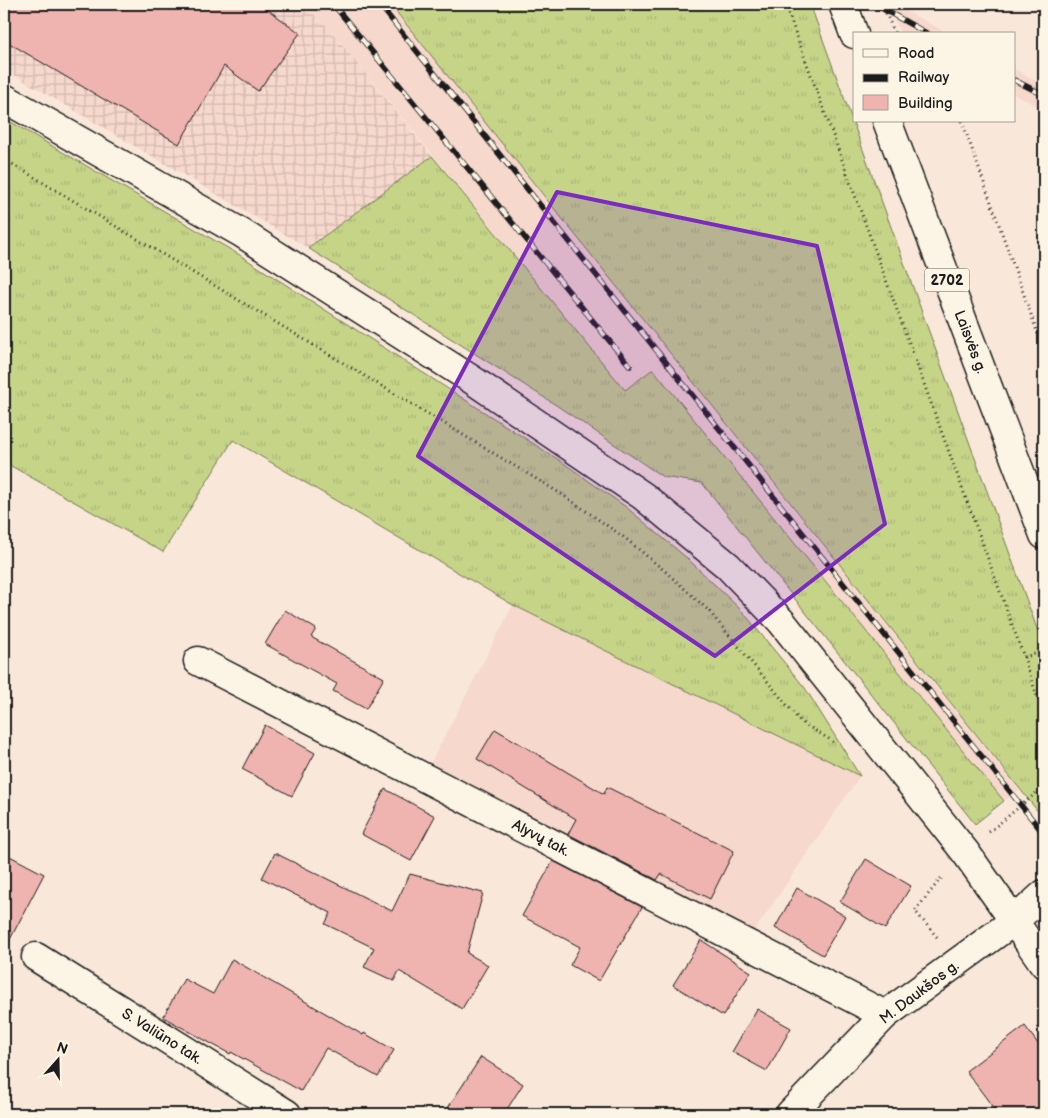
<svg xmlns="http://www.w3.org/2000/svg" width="1048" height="1118" font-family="'Balsamiq Sans',sans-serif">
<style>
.built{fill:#f6d8cd}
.industrial{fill:url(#industrial-grid)}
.grass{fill:url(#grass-tufts);stroke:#717852}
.building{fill:#efb3b0;stroke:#1c1c1c}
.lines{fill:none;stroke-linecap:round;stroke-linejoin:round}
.street-casing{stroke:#1c1c1c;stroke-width:31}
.primary-casing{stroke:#1c1c1c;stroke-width:31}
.path{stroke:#1c1c1c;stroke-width:3;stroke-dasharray:1 4;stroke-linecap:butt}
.street{stroke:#fcf5e5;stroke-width:28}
.primary{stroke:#fcf5e5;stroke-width:28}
.rail-casing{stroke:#1c1c1c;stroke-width:5.5}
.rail{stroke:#fcf5e5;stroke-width:4;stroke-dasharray:11;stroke-linecap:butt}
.marked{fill:#7b2cbf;fill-opacity:0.2;stroke:#7b2cbf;stroke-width:4;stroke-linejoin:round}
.labels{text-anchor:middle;stroke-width:5;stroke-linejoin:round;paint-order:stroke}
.shield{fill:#fcf5e5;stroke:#5f5d58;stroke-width:1}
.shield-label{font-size:14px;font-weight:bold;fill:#1c1c1c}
.street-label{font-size:15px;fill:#1c1c1c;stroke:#fcf5e5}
</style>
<defs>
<pattern id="industrial-grid" width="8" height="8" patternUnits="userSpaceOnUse" patternTransform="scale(1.25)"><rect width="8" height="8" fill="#f6d8cd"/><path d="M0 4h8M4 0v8" fill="none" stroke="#d2b9af"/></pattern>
<pattern id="grass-tufts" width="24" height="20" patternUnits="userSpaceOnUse" patternTransform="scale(1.25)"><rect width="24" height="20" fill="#c6d488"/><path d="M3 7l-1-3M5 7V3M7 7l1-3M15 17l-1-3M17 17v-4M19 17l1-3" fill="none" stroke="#aab575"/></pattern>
</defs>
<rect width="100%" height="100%" fill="#f9e8da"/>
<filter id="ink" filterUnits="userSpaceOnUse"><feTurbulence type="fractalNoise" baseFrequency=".02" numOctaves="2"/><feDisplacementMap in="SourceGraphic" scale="10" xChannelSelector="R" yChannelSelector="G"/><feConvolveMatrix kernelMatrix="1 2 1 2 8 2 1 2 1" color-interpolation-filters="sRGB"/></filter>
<g filter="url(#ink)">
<!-- built -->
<g class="built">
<polygon points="302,4 390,4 1019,790 1004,801 653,369 625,390 329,28"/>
<polygon points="889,4 893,4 949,34 904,34 900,32"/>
<polygon points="1014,69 1044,85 1044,110 1014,94"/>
<polygon points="513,605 860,776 753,933 430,764"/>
</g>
<!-- industrial -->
<polygon class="industrial" points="4,4 302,4 329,28 432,156 308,248 4,69"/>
<!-- grass -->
<g class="grass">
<polygon points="390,4 810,4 1044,648 1044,819"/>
<polygon points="4,118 238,254 562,462 626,507 688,559 743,612 805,688 860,776 513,605 233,440 163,552 4,462"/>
<polygon points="432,156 625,390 653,369 1004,801 975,824 702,483 663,477 556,405 308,248"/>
</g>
<!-- building -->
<g class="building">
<polygon points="4,4 260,4 300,33 258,91 224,66 179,144 4,40"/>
<polygon points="285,610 316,629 311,637 384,678 366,709 333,691 337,684 265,644"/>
<polygon points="265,725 315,753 292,796 242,769"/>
<polygon points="495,729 604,794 607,787 734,851 710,899 661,874 657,880 568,834 576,819 477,759"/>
<polygon points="385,789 435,816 411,861 361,834"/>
<polygon points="4,853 44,874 4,951"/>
<polygon points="275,853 392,911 410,874 483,893 467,953 488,965 462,1009 399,971 394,981 364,967 374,948 325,924 331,913 262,878"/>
<polygon points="866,859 911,886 885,929 840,902"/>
<polygon points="553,861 642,907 599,981 570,965 580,947 522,916"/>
<polygon points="797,888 845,916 823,955 775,928"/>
<polygon points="701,940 751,972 723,1016 673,985"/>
<polygon points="232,959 363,1035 364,1033 394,1050 378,1077 326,1048 301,1091 231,1052 230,1054 163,1017 184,979 213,994"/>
<polygon points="757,1009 791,1028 767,1071 732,1052"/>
<polygon points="1025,1026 1044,1052 1044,1114 998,1114 966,1071"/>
<polygon points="481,1057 523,1084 504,1114 444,1114"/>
</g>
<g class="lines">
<defs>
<g id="street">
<polyline points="4,98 240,232 474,381 643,496 728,566 781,621 966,853 1014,921 885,1015 790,1114"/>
<path id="s1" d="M 198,661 L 885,1015"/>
<path id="s2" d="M 36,957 L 287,1114"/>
</g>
<g id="primary">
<polyline points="843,4 854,34"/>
<path id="s3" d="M 887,121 L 1044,535"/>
<polyline points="1044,894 1014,921 1044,964"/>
</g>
</defs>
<!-- street casing -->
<use href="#street" class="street-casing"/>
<!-- primary casing -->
<use href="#primary" class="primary-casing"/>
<!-- path -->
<g class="path">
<polyline points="785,4 1024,657 1044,717"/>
<polyline points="882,4 895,34"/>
<polyline points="962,121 1044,351"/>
<polyline points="4,159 563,495 625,538 666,572 709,611 801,722 834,742"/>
<polyline points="1024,657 1044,651"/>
<polyline points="989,832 1041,789 1044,783"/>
<polyline points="937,937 915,911 943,876"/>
</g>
<!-- street -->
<use href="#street" class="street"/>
<!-- primary -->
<use href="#primary" class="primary"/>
<defs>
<g id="rail">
<polyline points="333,4 630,366"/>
<polyline points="379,4 1044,834"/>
<polyline points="874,4 928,34"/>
<polyline points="1014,80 1044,95"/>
</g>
</defs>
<!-- rail casing -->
<use href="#rail" class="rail-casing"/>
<!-- rail -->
<use href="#rail" class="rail"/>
</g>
</g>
<!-- marked area -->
<path class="marked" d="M 557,192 L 817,246 L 885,524 L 715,656 L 418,456 Z"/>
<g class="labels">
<!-- shield labels -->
<rect class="shield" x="924.5" y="268.5" width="45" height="23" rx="4"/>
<g class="shield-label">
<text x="947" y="285">2702</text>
</g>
<!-- street labels -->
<g class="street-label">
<text dy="5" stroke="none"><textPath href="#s3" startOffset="236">Laisvės g.</textPath></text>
<text dy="5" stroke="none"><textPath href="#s1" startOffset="386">Alyvų tak.</textPath></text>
<text transform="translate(919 992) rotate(-37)" y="5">M. Daukšos g.</text>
<text dy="5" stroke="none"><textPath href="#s2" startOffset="149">S. Valiūno tak.</textPath></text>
</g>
</g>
<!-- margin -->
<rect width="1048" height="1118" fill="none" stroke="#fcf5e5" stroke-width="20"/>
<rect x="10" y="10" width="1028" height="1098" fill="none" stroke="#1c1c1c" stroke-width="2" filter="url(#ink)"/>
<!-- legend -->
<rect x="853" y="32" width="162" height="90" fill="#fcf5e5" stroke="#a29e95"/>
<rect x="863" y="49" width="25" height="8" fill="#fcf5e5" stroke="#a29e95"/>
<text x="898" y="58" font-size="15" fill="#1c1c1c">Road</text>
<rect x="863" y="74" width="25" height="8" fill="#1c1c1c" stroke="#a29e95"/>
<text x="898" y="82" font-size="15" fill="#1c1c1c">Railway</text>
<rect x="863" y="95" width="25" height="15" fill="#efb3b0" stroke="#a29e95"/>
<text x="898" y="108" font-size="15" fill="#1c1c1c">Building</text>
<!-- north arrow -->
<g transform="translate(58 1060) rotate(20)" stroke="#fcf5e5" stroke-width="4" paint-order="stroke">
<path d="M0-4L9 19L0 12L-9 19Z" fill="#1c1c1c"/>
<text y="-8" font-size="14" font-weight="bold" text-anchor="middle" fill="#1c1c1c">N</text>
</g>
</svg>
